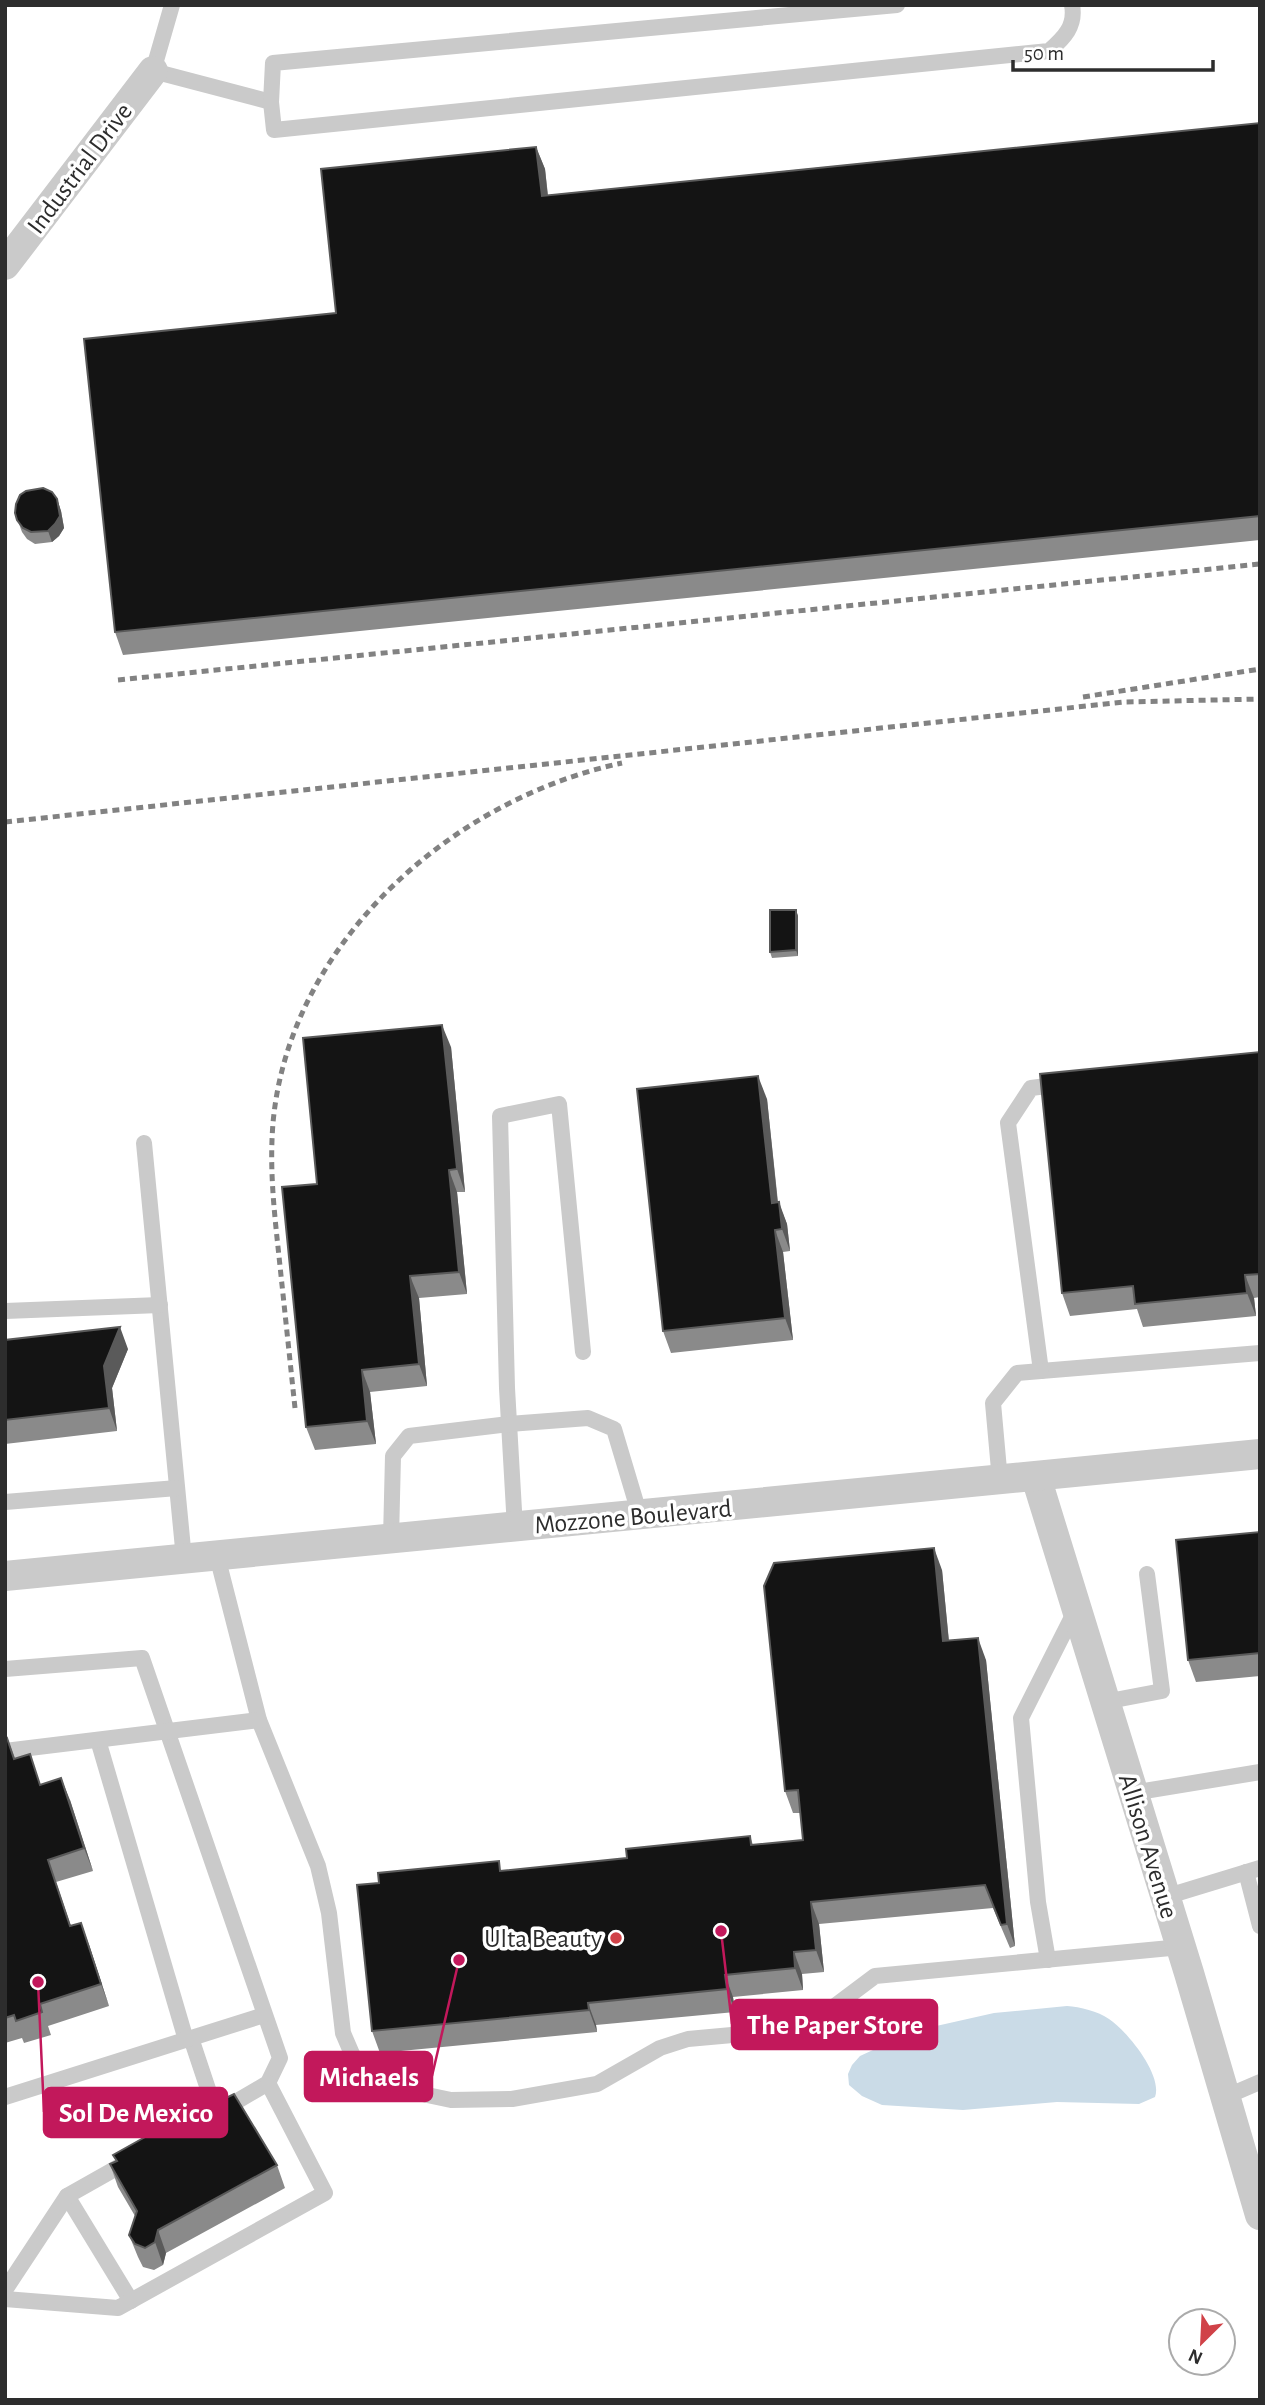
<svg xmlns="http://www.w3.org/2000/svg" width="1265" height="2405" font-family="'Alegreya Sans',sans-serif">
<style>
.water{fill:#cadbe7}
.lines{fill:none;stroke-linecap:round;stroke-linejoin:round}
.service{stroke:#cacaca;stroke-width:16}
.minor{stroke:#cacaca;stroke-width:30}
.rail{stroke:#828282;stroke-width:5;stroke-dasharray:7 5;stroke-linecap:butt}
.wall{fill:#8a8a8a}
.shaded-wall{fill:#5a5a5a}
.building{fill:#141414;stroke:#5a5a5a;stroke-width:2}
.poi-dot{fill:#d04248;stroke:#fff;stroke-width:2.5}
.labels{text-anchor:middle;stroke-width:7;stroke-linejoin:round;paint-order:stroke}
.street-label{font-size:26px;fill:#2d2d2d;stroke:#fff}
.poi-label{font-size:26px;fill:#2d2d2d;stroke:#fff;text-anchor:end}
.leader{fill:none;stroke:#c2185b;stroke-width:2.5}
.callout-dot{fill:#c2185b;stroke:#fff;stroke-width:2.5}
.callout{fill:#c2185b;stroke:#c2185b;stroke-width:2.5}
.callout-label{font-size:28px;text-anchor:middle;font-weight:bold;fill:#fff}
</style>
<rect width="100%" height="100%" fill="#fff"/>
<!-- water -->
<path class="water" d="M 1067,2006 C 1080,2007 1098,2011 1109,2019 C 1127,2031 1163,2075 1155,2097 L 1139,2104 L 1057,2102 L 963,2110 L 882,2105 L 862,2096 L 849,2085 L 848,2074 L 852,2065 L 860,2056 L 914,2031 L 994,2013 Z"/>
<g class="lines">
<!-- service -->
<g class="service">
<polyline points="172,5 153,71 271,102"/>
<path d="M 897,5 L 273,63 L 271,102 L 274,130 L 1049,51 C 1064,38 1076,26 1072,5"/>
<polyline points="1062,1084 1031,1088 1008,1123 1041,1371 1260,1353"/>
<polyline points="144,1143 184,1559"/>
<polyline points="5,1311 160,1305"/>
<polyline points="1000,1481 993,1403 1017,1373 1041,1371"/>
<polyline points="5,1502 177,1488"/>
<polyline points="515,1528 507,1388 500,1116 559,1104 583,1352"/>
<polyline points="391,1539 393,1456 409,1436 509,1424 588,1418 614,1429 640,1516"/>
<polyline points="217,1556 259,1720 318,1866 329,1913 343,2033 352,2054 367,2072 381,2080 413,2092 451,2100 512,2099 597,2084 660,2048 688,2039 810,2028 831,2009 875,1976 1181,1947"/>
<polyline points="5,1669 142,1658 280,2058 268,2083 222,2110"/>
<polyline points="1104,1702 1162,1691 1147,1574"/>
<polyline points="98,1740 186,2040"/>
<polyline points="5,1751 259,1720"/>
<polyline points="1132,1793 1260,1772"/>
<polyline points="1246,1872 1260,1926"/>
<polyline points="1165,1897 1260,1868"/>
<polyline points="1048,1960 1038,1902 1021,1718 1076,1609"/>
<polyline points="191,2038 216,2113"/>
<polyline points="5,2097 264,2015"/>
<polyline points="1225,2097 1260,2082"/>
<polyline points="67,2196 131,2301"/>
<polyline points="5,2290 67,2196 129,2161"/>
<polyline points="5,2299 118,2308 325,2193 268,2083"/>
</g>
<!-- minor -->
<g class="minor">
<polyline points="5,265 153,71"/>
<polyline points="1036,1477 1189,1973 1260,2215"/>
<polyline points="5,1576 1260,1454"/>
</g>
<!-- rail -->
<g class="rail">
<polyline points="118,680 1260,564"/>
<polyline points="1083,697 1260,669"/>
<polyline points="5,822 1124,702 1260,699"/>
<path d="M 295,1408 C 290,1361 285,1313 280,1266 C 275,1218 269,1172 273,1123 C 289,943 452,799 622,763"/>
</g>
</g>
<!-- wall -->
<g class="wall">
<polygon points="1260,123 1260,540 123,655 115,632 336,313 536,147 545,169 548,195"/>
<polygon points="57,499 61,511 64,528 59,536 52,542 35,544 27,539 22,532 15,513"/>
<polygon points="796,910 798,916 798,956 772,958 770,952"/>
<polygon points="451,1047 465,1192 457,1192 467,1294 419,1298 427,1386 370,1392 376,1444 315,1450 306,1427 317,1184"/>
<polygon points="1260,1052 1260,1297 1254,1298 1256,1316 1143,1327 1137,1309 1070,1316 1062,1293"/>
<polygon points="767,1099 778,1202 787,1224 790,1251 783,1252 793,1340 671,1353 663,1331"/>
<polygon points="5,1340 128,1349 112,1388 117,1431 5,1444"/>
<polygon points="1260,1532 1260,1676 1196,1682 1188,1660"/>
<polygon points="942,1570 949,1641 986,1660 1015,1946 1010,1948 993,1908 819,1924 824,1972 802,1974 803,1990 733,1997 735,2012 596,2025 597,2032 380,2053 372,2031 379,1883 627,1858 750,1836 753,1845 803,1840 800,1813 793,1813 785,1791"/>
<polygon points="7,1738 15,1758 41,1785 70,1800 93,1871 56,1882 71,1926 89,1945 109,2006 48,2026 51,2035 24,2043 22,2038 5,2043 5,1739"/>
<polygon points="218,2102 277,2165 285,2188 166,2253 163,2265 154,2270 143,2267 138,2257 129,2235 135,2216 118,2187 110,2164 116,2161 113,2155"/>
</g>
<!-- shaded-wall -->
<g class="shaded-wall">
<polygon points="536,147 545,169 550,218 542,196"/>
<polygon points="57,499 61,511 64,528 59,536 52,542 48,531"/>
<polygon points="796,910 798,916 798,956 796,950"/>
<polygon points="442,1025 451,1047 465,1192 457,1169"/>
<polygon points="758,1076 767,1099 780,1225 772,1203"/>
<polygon points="449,1170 457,1192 467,1294 459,1272"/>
<polygon points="779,1202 787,1224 790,1251 782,1229"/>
<polygon points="775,1230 783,1252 793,1340 785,1318"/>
<polygon points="1245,1275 1254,1298 1256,1316 1247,1293"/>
<polygon points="410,1276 419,1298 427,1386 419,1364"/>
<polygon points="120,1327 128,1349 112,1388 117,1431 109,1408 104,1366"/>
<polygon points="362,1370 370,1392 376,1444 367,1421"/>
<polygon points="934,1548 942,1570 951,1664 943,1641"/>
<polygon points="978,1638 986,1660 1015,1946 1007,1924"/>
<polygon points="61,1778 70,1800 93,1871 84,1848"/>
<polygon points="811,1902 819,1924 824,1972 816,1950"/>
<polygon points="81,1923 89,1945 109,2006 101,1984"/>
<polygon points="794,1952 802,1974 803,1990 795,1968"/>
<polygon points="725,1975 733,1997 735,2012 727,1989"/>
<polygon points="588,2003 596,2025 597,2032 589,2010"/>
<polygon points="158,2230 166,2253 163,2265 155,2242"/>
</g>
<!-- building -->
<g class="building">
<polygon points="1260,123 1260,516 115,632 84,339 336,313 321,169 536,147 542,196"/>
<polygon points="43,488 52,492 57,499 60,516 55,524 48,531 31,532 23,528 17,520 15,513 16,504 20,495 26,491"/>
<polygon points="770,910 796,910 796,950 770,952"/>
<polygon points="442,1025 457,1169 449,1170 459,1272 410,1276 419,1364 362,1370 367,1421 306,1427 282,1187 317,1184 303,1038"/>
<polygon points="1260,1052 1260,1274 1245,1275 1247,1293 1135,1304 1133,1286 1062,1293 1040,1074"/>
<polygon points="758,1076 772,1203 779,1202 782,1229 775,1230 785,1318 663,1331 637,1089"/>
<polygon points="120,1327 104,1366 109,1408 5,1420 5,1340"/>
<polygon points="1260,1532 1260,1653 1188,1660 1176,1540"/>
<polygon points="934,1548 943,1641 978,1638 1007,1924 1001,1925 985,1885 811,1902 816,1950 794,1952 795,1968 725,1975 727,1989 588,2003 589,2010 372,2031 357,1885 379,1883 378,1873 499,1861 500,1871 627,1858 626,1849 750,1836 751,1845 803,1840 798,1790 785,1791 764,1586 774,1563"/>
<polygon points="7,1738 14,1759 30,1754 40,1785 61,1778 84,1848 48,1860 70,1926 81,1923 101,1984 40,2004 42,2012 16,2021 14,2015 5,2018 5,1739"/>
<polygon points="234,2094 277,2165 158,2230 155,2242 145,2248 135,2244 129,2235 137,2211 110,2164 117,2161 113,2155 215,2098 218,2102"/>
</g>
<!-- markers -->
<circle class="poi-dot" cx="616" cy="1938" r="7"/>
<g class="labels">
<!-- street labels -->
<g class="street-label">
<text transform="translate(79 168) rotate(-53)" y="9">Industrial Drive</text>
<text transform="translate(633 1516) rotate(-5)" y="9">Mozzone Boulevard</text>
<text transform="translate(1149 1846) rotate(73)" y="9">Allison Avenue</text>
</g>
<!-- poi labels -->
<g class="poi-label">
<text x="602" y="1947">Ulta Beauty</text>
</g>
</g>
<!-- callouts -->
<path class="leader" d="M721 1931L732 2024M459 1960L432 2076M38 1982L44 2112"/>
<g class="callout-dot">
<circle cx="721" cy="1931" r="7"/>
<circle cx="459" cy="1960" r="7"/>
<circle cx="38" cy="1982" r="7"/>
</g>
<g class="callout">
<rect x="732" y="2000" width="205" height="49" rx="7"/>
<rect x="305" y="2052" width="127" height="49" rx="7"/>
<rect x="44" y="2088" width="183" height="49" rx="7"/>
</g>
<g class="callout-label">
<text x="835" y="2034">The Paper Store</text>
<text x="369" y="2086">Michaels</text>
<text x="136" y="2122">Sol De Mexico</text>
</g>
<!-- border -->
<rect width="1265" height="2405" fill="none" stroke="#2d2d2d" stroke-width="14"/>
<!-- north arrow -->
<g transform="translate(1202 2342) rotate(204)"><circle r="33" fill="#ffffff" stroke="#ababab" stroke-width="2"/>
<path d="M0-5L12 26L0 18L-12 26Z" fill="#d04248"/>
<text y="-10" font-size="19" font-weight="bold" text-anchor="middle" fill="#2d2d2d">N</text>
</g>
<!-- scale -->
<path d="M1013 60v10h200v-10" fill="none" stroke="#2d2d2d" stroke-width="3.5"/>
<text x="1024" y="60" font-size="21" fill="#2d2d2d" stroke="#ffffff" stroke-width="5" paint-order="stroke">50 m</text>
</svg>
